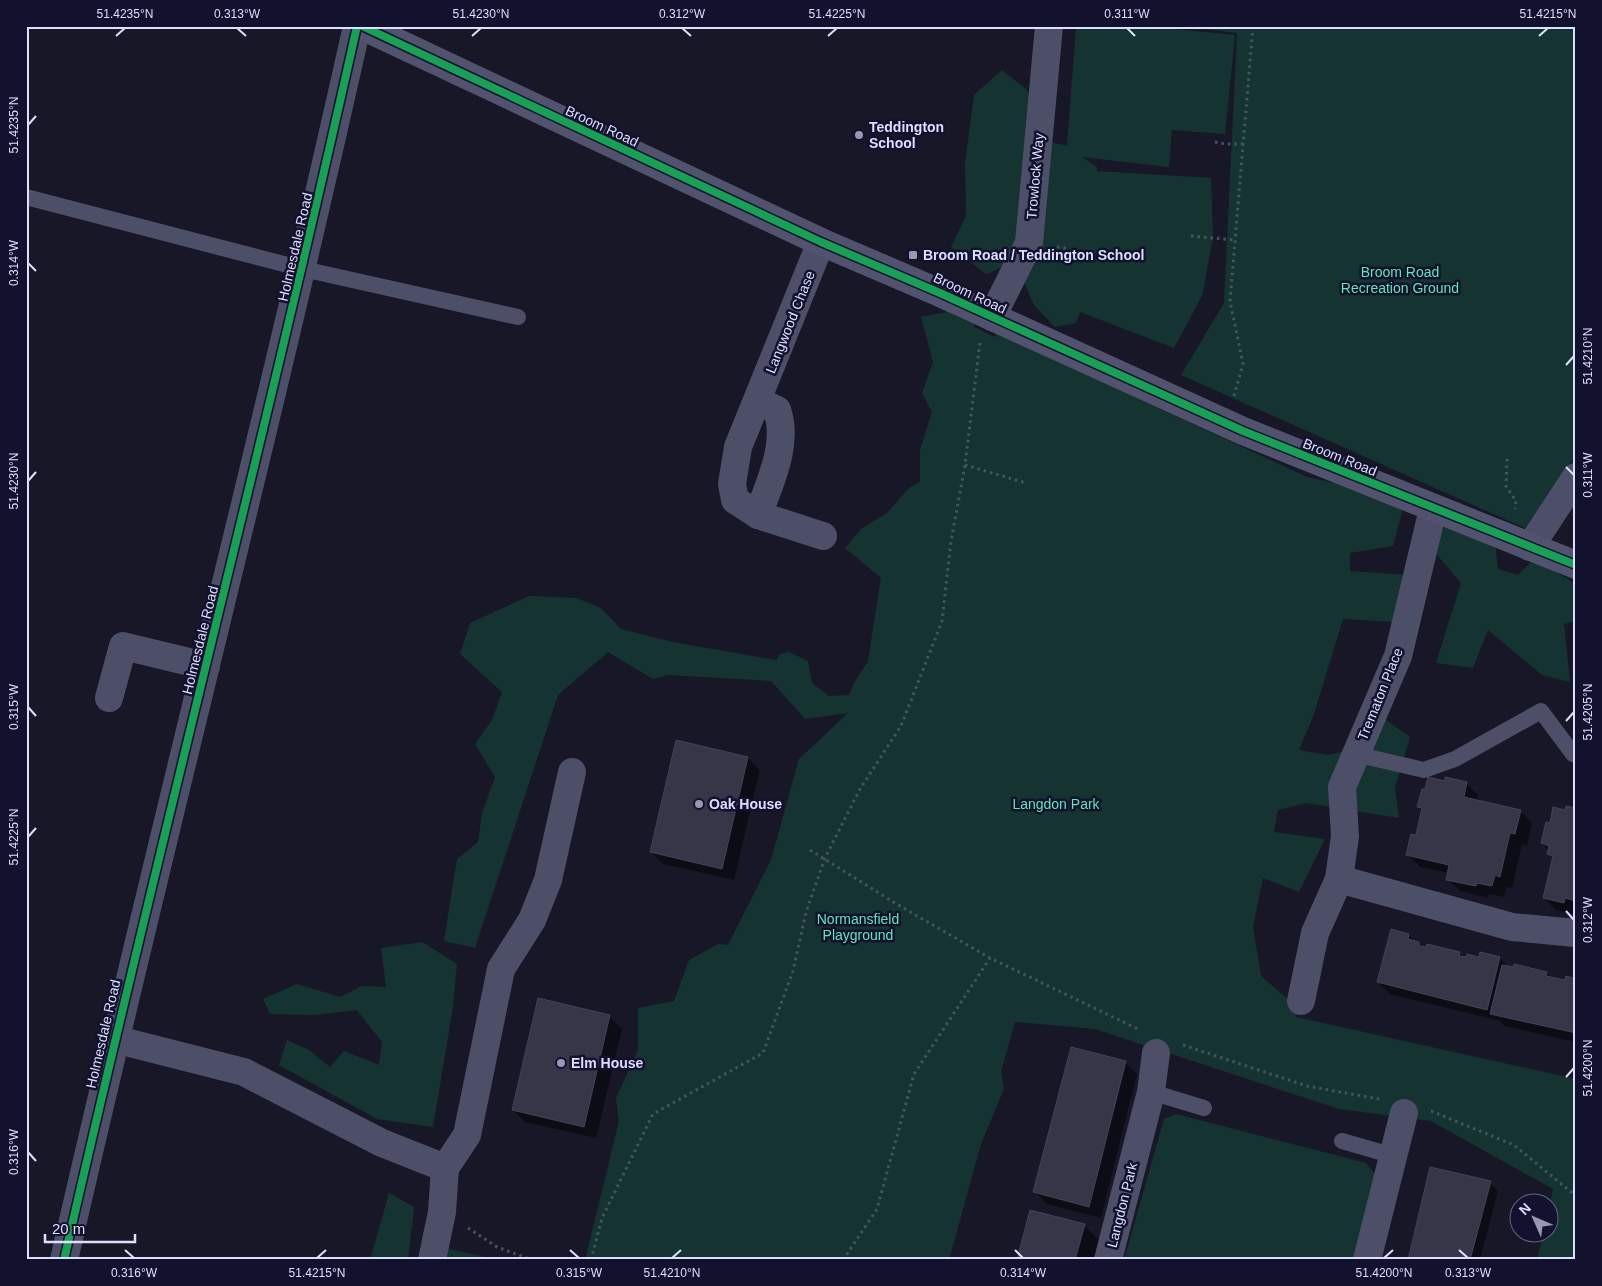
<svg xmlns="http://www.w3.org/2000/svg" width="1602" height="1286" font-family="Arial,sans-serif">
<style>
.green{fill:#153431}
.shadow{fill:#0007}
.building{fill:#373648;stroke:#44425a}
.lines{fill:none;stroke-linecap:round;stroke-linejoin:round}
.path{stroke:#445462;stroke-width:3;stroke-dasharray:2.5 4;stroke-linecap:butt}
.lane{stroke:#4d4e68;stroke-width:16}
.street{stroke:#4d4e68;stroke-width:28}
.secondary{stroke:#50526e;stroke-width:28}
.cycleway-casing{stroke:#12112e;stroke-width:11}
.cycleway{stroke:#1a9f57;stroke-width:8}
.ticks{fill:none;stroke:#dedeff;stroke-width:2}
.poi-dot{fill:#9998b4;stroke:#12112e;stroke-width:2}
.labels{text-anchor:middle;stroke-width:5;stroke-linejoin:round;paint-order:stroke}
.street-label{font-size:14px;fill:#dedeff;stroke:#12112e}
.poi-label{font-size:14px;font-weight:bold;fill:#dedeff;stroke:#12112e;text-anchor:start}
.park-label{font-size:14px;fill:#64e5b4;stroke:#12112e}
.neatline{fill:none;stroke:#dedeff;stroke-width:2}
.ticks-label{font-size:12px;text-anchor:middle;fill:#dedeff}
</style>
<rect width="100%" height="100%" fill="#181728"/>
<!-- green -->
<g class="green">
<polygon points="1076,26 1144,26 1235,35 1225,134 1172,130 1169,167 1082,157 1097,167 1097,171 1211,178 1213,238 1202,296 1174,348 1080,312 1076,323 1055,327 1034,305 1023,280 1011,264 986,274 951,247 966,216 965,163 974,95 1002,70 1027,90 1047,141 1067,146"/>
<polygon points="1181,26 1576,26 1576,454 1527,529 1181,375 1224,303 1237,33"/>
<polygon points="947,312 974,324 974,327 995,337 997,333 1307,477 1366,490 1403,508 1393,546 1350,553 1350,571 1409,575 1393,622 1343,619 1313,717 1299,750 1329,755 1360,747 1383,718 1410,737 1395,787 1399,818 1306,803 1278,810 1274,832 1325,839 1299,892 1263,878 1253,927 1261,976 1298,1008 1296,1017 1576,1079 1576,1260 1537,1260 1543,1234 1550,1234 1550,1205 1553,1189 1431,1121 1339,1109 1095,1029 1015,1022 1001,1072 1004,1089 981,1144 949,1260 585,1260 619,1121 616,1098 638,1050 638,1008 674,1001 689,960 718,944 728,945 771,860 799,759 848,713 805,719 771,681 668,675 653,679 608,652 558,695 475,948 444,941 457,859 478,842 482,813 495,777 475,744 492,720 502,692 460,654 470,623 529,596 576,598 601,608 621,629 673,642 776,660 780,654 789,652 808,661 812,683 829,696 849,695 854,683 868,661 881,578 845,548 861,529 887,513 909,488 920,482 920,450 932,412 922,393 933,362 921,317"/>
<polygon points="1447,522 1495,543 1498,569 1518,575 1534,559 1576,584 1576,621 1564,624 1570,682 1542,675 1488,630 1473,668 1436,663 1461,583 1432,549"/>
<polygon points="422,942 457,964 453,1007 433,1127 377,1119 279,1065 287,1040 309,1050 330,1067 344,1051 379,1065 382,1042 357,1010 315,1015 270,1014 263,999 297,984 340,997 362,986 386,987 381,948"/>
<polygon points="1176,1114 1366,1163 1379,1179 1357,1260 1124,1260 1164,1119"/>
<polygon points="389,1193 414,1207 408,1260 370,1260"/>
<polygon points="445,1248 498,1260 442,1260"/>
</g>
<!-- shadow -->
<g class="shadow">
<polygon points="748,758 760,770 734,880 663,864 651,852"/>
<polygon points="1446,782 1466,783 1478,795 1477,801 1520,811 1532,823 1527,846 1522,844 1512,888 1506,887 1504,897 1489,894 1488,898 1460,891 1447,879 1449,873 1420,867 1408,855 1417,837 1423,811 1419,807"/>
<polygon points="1576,810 1576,915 1556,910 1544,898 1554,859 1542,843 1550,825 1566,812"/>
<polygon points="1408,935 1424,948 1459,953 1464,958 1480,958 1481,953 1500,958 1509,968 1514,969 1515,966 1547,973 1552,978 1566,982 1576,980 1576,1042 1504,1026 1500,1021 1390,994 1378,982"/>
<polygon points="539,1000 610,1017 622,1029 596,1138 525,1122 513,1110"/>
<polygon points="1125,1062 1137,1074 1101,1218 1047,1204 1035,1192"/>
<polygon points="1490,1183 1498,1191 1480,1260 1409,1260"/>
<polygon points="1084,1225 1100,1241 1095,1260 1018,1260"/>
</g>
<!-- building -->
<g class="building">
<polygon points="676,740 748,757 722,869 650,852"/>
<polygon points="1428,777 1445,781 1445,777 1467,782 1464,797 1521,810 1515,834 1510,833 1500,877 1495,875 1492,886 1477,883 1476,886 1446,880 1449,865 1406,855 1411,834 1416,835 1422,808 1417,807 1422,789 1425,789"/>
<polygon points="1566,806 1576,808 1576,901 1565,898 1564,903 1543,898 1553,856 1547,854 1549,846 1541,843 1546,822 1550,823 1553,807 1565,810"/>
<polygon points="1391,929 1409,934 1408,939 1419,942 1419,946 1426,947 1427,944 1460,952 1459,956 1466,957 1467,954 1479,957 1480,952 1500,957 1487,1010 1377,982"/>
<polygon points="1514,964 1547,972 1546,976 1565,980 1566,976 1576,979 1576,1033 1490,1014 1502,965 1514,967"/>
<polygon points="538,998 610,1015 584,1127 512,1110"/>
<polygon points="1071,1047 1126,1061 1089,1207 1033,1192"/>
<polygon points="1430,1167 1491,1181 1470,1260 1408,1260"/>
<polygon points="1030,1210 1085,1224 1075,1260 1017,1260"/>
</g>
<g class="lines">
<!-- path -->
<g class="path">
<polyline points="1215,142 1226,144 1243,144"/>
<polyline points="1191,236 1235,240"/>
<polyline points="1057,247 1070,249"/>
<polyline points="1234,396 1243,364 1230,301 1253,26"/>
<polyline points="1507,459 1506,486 1516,501 1515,509"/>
<polyline points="965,465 1026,483"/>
<polyline points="810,850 895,903 990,958 1140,1030"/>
<polyline points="1183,1045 1307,1086 1379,1099"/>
<polyline points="1431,1111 1514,1145 1576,1196"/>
<polyline points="468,1228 497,1247 532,1260"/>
<polyline points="591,1260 602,1218 653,1114 763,1053 793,971 806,912 825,858 860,789 901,726 942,621 951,541 965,465 980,342"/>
<polyline points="843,1260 877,1209 914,1074 990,958"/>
</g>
<!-- lane -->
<g class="lane">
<polyline points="26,197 303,269 518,317"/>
<polyline points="1355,754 1424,770 1455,759 1541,711 1573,754"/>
<polyline points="1151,1092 1204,1108"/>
<polyline points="1342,1141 1394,1156"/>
</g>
<!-- street -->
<g class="street">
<polyline points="821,242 738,447 732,484 735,500 758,515 823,536"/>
<polyline points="992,317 1029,243 1049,26"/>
<path d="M 758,515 C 770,482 789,444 777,410 L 758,401"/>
<polyline points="1530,547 1576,477"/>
<polyline points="109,698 123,646 206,666"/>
<polyline points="1339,879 1512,927 1576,933"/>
<polyline points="1301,1001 1315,933 1339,879 1345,836 1342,787 1398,656 1433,509"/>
<polyline points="114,1039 244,1072 382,1143 445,1168"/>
<path d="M 64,1260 C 158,848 265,439 357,26"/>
<polyline points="432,1260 442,1212 445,1168 467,1135 501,969 532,920 548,880 572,772"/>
<polyline points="1108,1260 1151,1092 1156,1053"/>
<polyline points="1367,1260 1404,1113"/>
</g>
<!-- secondary -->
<polyline class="secondary" points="362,26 821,242 940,293 1243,431 1576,565"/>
<defs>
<g id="cycleway">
<polyline points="362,26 821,242 940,293 1243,431 1576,565"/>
<path d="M 64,1260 C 158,848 265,439 357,26"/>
</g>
</defs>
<!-- cycleway casing -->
<use href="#cycleway" class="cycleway-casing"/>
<!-- cycleway -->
<use href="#cycleway" class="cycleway"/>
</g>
<!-- ticks -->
<path class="ticks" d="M 237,28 L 246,36M 682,28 L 691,36M 1127,28 L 1135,36M 116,36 L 125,28M 472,36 L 481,28M 828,36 L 837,28M 1539,36 L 1548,28M 28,125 L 36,116M 28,263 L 36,271M 1566,365 L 1574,356M 1566,467 L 1574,475M 28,481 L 36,472M 28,707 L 36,716M 1566,721 L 1574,712M 28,837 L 36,828M 1566,911 L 1574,920M 1566,1077 L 1574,1068M 28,1152 L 36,1161M 125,1250 L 134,1258M 570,1250 L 579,1258M 1015,1250 L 1023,1258M 1459,1250 L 1468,1258M 317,1258 L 326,1250M 672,1258 L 681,1250M 1384,1258 L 1393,1250"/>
<!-- markers -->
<g class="poi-dot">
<circle cx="859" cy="135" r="5"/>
<rect x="908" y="250" width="10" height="10" rx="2.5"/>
<circle cx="699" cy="804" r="5"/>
<circle cx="561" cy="1063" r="5"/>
</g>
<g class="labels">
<!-- street labels -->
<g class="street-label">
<text transform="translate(602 126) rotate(25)" y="5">Broom Road</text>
<text transform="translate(1035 176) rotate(-85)" y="5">Trowlock Way</text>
<text transform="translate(295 247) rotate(-77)" y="5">Holmesdale Road</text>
<text transform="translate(970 293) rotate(25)" y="5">Broom Road</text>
<text transform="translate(790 322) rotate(-68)" y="5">Langwood Chase</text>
<text transform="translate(1340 457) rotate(22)" y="5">Broom Road</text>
<text transform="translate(200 640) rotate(-76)" y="5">Holmesdale Road</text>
<text transform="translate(1380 694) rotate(-68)" y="5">Trematon Place</text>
<text transform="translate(103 1034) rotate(-77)" y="5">Holmesdale Road</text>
<text transform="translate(1122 1205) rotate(-76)" y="5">Langdon Park</text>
</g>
<!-- poi labels -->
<g class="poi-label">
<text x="869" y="132">Teddington<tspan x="869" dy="16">School</tspan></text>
<text x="923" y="260">Broom Road / Teddington School</text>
<text x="709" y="809">Oak House</text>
<text x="571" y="1068">Elm House</text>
</g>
<!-- park labels -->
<g class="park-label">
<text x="1400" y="277">Broom Road<tspan x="1400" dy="16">Recreation Ground</tspan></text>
<text x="1056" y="809">Langdon Park</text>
<text x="858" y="924">Normansfield<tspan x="858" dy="16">Playground</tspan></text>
</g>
</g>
<!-- border -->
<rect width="1602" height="1286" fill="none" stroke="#12112e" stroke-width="55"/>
<!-- north arrow -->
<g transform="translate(1534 1218) rotate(315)"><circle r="24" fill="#12112e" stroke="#646382"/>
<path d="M0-4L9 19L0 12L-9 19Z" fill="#9998b4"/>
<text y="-8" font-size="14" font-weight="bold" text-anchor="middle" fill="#dedeff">N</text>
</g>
<!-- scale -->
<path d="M45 1234v8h90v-8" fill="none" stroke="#dedeff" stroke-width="2.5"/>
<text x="52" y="1234" font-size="15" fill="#dedeff" stroke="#12112e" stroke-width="4" paint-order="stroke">20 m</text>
<rect x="28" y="28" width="1546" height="1230" class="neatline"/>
<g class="ticks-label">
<text x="125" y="18">51.4235°N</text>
<text x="237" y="18">0.313°W</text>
<text x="481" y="18">51.4230°N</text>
<text x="682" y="18">0.312°W</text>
<text x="837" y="18">51.4225°N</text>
<text x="1127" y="18">0.311°W</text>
<text x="1548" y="18">51.4215°N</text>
<text transform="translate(14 125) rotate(-90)" y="4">51.4235°N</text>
<text transform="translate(14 263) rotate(-90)" y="4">0.314°W</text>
<text transform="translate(1588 356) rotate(-90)" y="4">51.4210°N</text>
<text transform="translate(1588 475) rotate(-90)" y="4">0.311°W</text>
<text transform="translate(14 481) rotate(-90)" y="4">51.4230°N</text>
<text transform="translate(14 707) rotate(-90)" y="4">0.315°W</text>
<text transform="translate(1588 712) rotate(-90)" y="4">51.4205°N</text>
<text transform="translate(14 837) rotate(-90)" y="4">51.4225°N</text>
<text transform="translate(1588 920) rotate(-90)" y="4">0.312°W</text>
<text transform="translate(1588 1068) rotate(-90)" y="4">51.4200°N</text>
<text transform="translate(14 1152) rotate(-90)" y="4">0.316°W</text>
<text x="134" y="1277">0.316°W</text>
<text x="317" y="1277">51.4215°N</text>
<text x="579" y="1277">0.315°W</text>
<text x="672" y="1277">51.4210°N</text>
<text x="1023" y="1277">0.314°W</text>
<text x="1384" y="1277">51.4200°N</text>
<text x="1468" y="1277">0.313°W</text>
</g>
</svg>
